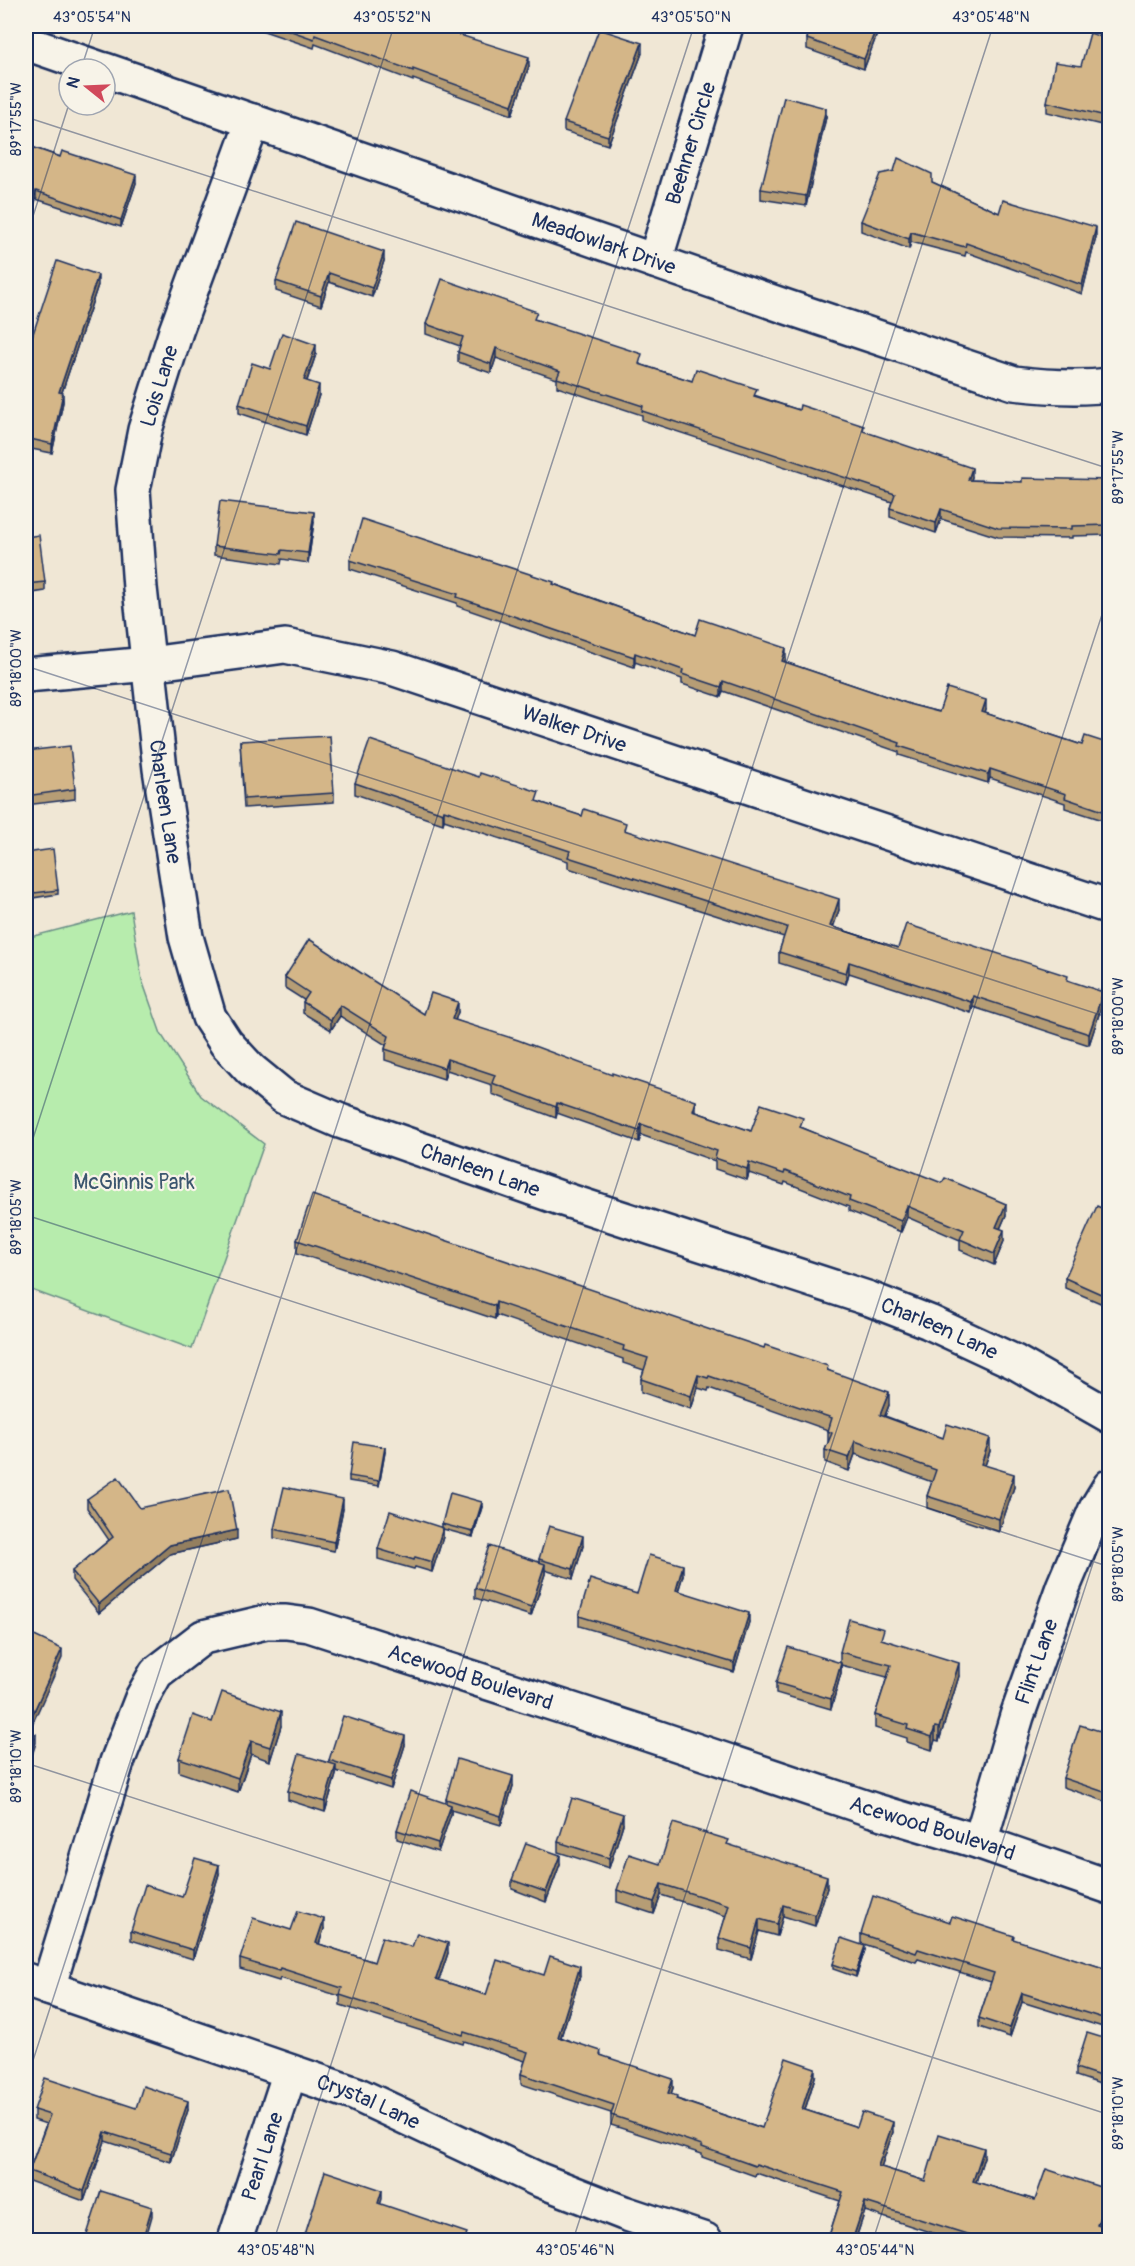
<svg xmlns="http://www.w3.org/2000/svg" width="1135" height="2266" font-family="Pangolin,sans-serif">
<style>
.green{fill:#b7ecad;stroke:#698e86;stroke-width:1.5}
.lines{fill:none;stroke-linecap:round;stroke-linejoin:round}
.street-casing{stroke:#1b2f5e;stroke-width:38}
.secondary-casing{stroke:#1b2f5e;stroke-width:38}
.street{stroke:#f7f3e8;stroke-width:33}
.secondary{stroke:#f7f3e8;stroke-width:33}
.wall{fill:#b69d75;stroke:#1b2f5e;stroke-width:1.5}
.shaded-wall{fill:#947f5f;stroke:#1b2f5e;stroke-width:1.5}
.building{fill:#d4b688;stroke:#1b2f5e;stroke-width:1.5}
.ticks{fill:none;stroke:#1b2f5e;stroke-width:1.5;stroke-opacity:0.45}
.labels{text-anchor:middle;stroke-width:4.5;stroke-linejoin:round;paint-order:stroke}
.street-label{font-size:21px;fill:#1b2f5e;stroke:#f7f3e8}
.park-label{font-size:21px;fill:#3a556e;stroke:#f7f3e8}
.neatline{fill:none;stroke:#1b2f5e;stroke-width:2}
.ticks-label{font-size:15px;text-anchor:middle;fill:#1b2f5e}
</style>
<rect width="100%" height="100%" fill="#f0e7d5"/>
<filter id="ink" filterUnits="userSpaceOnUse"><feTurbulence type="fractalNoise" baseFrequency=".0167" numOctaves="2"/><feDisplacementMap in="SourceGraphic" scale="12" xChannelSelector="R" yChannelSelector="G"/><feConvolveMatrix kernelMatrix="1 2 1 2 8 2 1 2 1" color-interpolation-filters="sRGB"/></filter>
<g filter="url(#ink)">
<!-- green -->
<polygon class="green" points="131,911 142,980 161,1034 201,1096 264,1144 192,1349 26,1288 26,938"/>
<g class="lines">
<defs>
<g id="street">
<polyline points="26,43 101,69"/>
<path id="s1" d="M 105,70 L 787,307 L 1014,383 C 1047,387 1077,389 1110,385"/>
<path id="s2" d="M 253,121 L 176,331 L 145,430 L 133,490 L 140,588 L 160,769 L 186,937 L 209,1017 L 226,1043 L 251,1070 L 284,1097 L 340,1121 L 563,1199 L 870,1299 L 929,1322 L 1015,1362 L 1110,1416"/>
<path id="s3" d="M 655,261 L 726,26"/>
<path id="s4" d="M 26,675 L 149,664 L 285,646 L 392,668 L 1110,907"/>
<path id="s5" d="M 980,1842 L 1017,1716 L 1063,1587 L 1096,1509 L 1110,1486"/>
<path id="s6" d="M 48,1988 L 356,2094 L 537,2179 L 624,2213 L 705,2240"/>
<path id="s7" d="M 235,2240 L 290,2072"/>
</g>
<g id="secondary">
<path id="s8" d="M 26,1980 L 48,1988 L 117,1762 L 142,1698 L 156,1673 L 203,1637 L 266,1622 L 286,1622 L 309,1625 L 635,1730 L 873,1810 L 980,1842 L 1110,1887"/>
</g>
</defs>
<!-- street casing -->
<use href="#street" class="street-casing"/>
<!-- secondary casing -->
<use href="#secondary" class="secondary-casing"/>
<!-- street -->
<use href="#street" class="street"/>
<!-- secondary -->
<use href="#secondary" class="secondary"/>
</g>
<!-- wall -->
<g class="wall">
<polygon points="249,26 432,26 529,66 512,115 413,79 413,81 315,44 314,48"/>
<polygon points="810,26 880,26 864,69 807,49 807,39"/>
<polygon points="884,26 894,26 893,29"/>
<polygon points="642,53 608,145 564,131 564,122"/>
<polygon points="1109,76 1110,127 1047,112 1047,102"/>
<polygon points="826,117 806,206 761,199 761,189"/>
<polygon points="26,145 136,183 121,227 36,199 32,210 26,207"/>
<polygon points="932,182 999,213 1096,237 1082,294 966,252 965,256 911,242 909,249 861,231 861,221"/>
<polygon points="384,261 372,297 329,282 321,306 276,291 276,281"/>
<polygon points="98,285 62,392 63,402 52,453 26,448 26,355"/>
<polygon points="537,320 642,365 692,381 757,396 864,432 972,477 971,480 1022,482 1110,480 1110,535 1072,536 1072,538 998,537 941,519 936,533 890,517 890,508 892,502 642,420 642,415 557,387 557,379 496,358 491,373 458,362 458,352 460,346 426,334 426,324"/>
<polygon points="316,354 307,381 319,395 306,435 239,413 239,404 270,369"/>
<polygon points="314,522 308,563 282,559 281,564 214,555 214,546"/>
<polygon points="26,537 45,582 45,591 26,594"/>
<polygon points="350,560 554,584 695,635 786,658 785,662 912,705 939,712 986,710 985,713 1082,745 1110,744 1110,810 1106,821 1065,808 1065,803 990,778 988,783 899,755 899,752 723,691 721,697 682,684 682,679 635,662 634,667 457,606 457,603 350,569"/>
<polygon points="240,741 334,793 334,802 244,808"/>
<polygon points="26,751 75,789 75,799 26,805"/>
<polygon points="355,783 539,802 626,831 839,910 833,927 898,948 1068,980 1103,1002 1089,1045 973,1007 971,1013 849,973 846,984 779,963 779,952 784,937 568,868 568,861 444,820 443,824 355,794"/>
<polygon points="26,853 58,890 58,894 26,899"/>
<polygon points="285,977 424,1014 458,1012 455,1020 696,1112 751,1131 803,1128 1006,1215 1000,1229 1004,1241 994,1265 960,1250 960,1240 907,1217 901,1232 849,1211 849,1207 785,1182 784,1185 749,1173 747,1180 715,1169 715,1161 641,1135 639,1142 557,1113 556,1118 492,1094 492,1085 447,1070 444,1079 385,1060 385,1049 386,1045 340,1016 331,1030 303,1013 303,1002 304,1000 285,988"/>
<polygon points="1110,1212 1110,1307 1065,1288 1065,1278"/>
<polygon points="297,1240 828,1370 889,1405 885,1416 943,1438 990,1451 985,1465 1014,1487 999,1532 927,1508 927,1496 932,1482 855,1454 849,1471 825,1462 825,1450 828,1443 828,1430 709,1388 708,1391 698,1388 691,1409 641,1392 641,1379 644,1370 623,1363 623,1359 496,1315 495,1319 297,1253"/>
<polygon points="385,1452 379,1486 349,1481 349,1476"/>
<polygon points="87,1499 237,1539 170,1554 99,1613 72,1580 72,1571 109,1540 87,1508"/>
<polygon points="482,1507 473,1537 443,1529 443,1537 432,1572 415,1567 414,1569 378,1559 378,1549 442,1527 442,1524"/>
<polygon points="343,1509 334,1551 274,1538 274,1529"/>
<polygon points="583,1546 573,1579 545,1570 545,1574 531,1616 475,1598 475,1588 539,1562 539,1559"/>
<polygon points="683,1575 678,1591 749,1622 734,1672 579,1626 579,1616"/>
<polygon points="884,1640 959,1676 939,1741 935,1740 932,1750 907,1742 907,1738 875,1728 875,1715 887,1677 841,1665 841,1673 831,1709 776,1693 776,1683 840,1663 840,1652"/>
<polygon points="212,1722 281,1726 270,1761 251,1754 238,1792 179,1772 179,1758"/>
<polygon points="1110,1734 1110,1803 1063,1787 1063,1778"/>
<polygon points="405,1745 391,1789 336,1771 336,1775 325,1812 288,1800 288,1791 329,1763 329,1760"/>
<polygon points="513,1786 501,1825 451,1810 451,1814 438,1852 397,1839 397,1830 446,1803 446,1799"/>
<polygon points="623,1824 609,1868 558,1852 558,1842"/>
<polygon points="729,1845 827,1888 815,1926 783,1916 777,1936 759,1931 751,1959 719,1950 719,1938 726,1916 661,1895 654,1914 617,1902 617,1890 660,1864"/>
<polygon points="560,1864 546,1902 512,1889 512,1880"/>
<polygon points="219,1874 193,1959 131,1940 131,1931"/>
<polygon points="950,1922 1014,1940 1110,1970 1110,2016 1106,2028 1022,2002 1010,2037 979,2027 979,2018 991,1982 918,1959 916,1962 861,1943 861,1934"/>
<polygon points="324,1929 319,1944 374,1962 412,1947 448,1953 439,1980 486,1995 544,1975 580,1976 561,2037 673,2088 671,2094 677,2099 762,2128 815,2077 805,2110 857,2127 893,2132 881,2167 925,2181 984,2157 976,2182 1035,2200 1109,2200 1100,2226 1110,2241 957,2241 865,2211 855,2241 829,2241 829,2236 840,2201 756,2173 755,2176 702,2157 702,2154 611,2125 611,2113 521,2084 521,2074 525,2061 464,2041 463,2044 340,2005 340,1996 280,1978 279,1981 240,1969 240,1959 291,1930"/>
<polygon points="865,1950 856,1977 833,1969 833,1964"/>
<polygon points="1110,2040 1109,2087 1076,2076 1076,2068"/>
<polygon points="136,2108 188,2110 171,2162 105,2141 84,2201 29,2181 29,2171 46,2124 34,2120 34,2110"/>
</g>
<!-- shaded-wall -->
<g class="shaded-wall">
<polygon points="877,26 880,26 864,69 864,59"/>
<polygon points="642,43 642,53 608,145 608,136"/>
<polygon points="529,57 529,66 512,115 512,105"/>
<polygon points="826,108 826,117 806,206 806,196"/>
<polygon points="136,175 136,183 121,227 121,220"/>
<polygon points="36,191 36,199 32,210 32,202"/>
<polygon points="1096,227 1096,237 1082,294 1082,285"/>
<polygon points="911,232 911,242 909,249 909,239"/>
<polygon points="384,252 384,261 372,297 372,288"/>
<polygon points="329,273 329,282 321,306 321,296"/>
<polygon points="98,275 98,285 59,401 59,392"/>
<polygon points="316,345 316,354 304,389 304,380"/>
<polygon points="496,348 496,358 491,373 491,364"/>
<polygon points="319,385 319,395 306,435 306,426"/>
<polygon points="63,393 63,402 52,453 52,444"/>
<polygon points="972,468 972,477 968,490 968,480"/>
<polygon points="941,509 941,519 936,533 936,523"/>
<polygon points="314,512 314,522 308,563 308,553"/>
<polygon points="786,648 786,658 782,670 782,661"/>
<polygon points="635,653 635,662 634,667 634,657"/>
<polygon points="723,681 723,691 721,697 721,687"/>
<polygon points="986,700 986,710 982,722 982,712"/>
<polygon points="990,769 990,778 988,783 988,774"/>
<polygon points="1110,801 1110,810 1106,821 1106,812"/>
<polygon points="444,810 444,820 443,824 443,813"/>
<polygon points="839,899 839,910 830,937 830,926"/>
<polygon points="849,962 849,973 846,984 846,973"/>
<polygon points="1103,992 1103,1002 1089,1045 1089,1034"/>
<polygon points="973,996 973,1007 971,1013 971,1002"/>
<polygon points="458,1002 458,1012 452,1030 452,1019"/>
<polygon points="340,1005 340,1016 331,1030 331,1020"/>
<polygon points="447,1059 447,1070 444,1079 444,1068"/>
<polygon points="696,1101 696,1112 693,1111"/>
<polygon points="557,1103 557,1113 556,1118 556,1107"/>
<polygon points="641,1124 641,1135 639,1142 639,1131"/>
<polygon points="749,1162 749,1173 747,1180 747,1169"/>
<polygon points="1006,1204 1006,1215 996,1238 996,1227"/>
<polygon points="907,1206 907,1217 901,1232 901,1221"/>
<polygon points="1004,1230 1004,1241 994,1265 994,1254"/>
<polygon points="496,1302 496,1315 495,1319 495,1306"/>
<polygon points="698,1375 698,1388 691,1409 691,1396"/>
<polygon points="889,1392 889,1405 880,1428 880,1415"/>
<polygon points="990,1438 990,1451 981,1477 981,1464"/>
<polygon points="855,1441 855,1454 849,1471 849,1458"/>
<polygon points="385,1447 385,1452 379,1486 379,1481"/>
<polygon points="1014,1474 1014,1487 999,1532 999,1519"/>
<polygon points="343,1499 343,1509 334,1551 334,1542"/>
<polygon points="482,1502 482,1507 473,1537 473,1532"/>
<polygon points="443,1528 443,1537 432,1572 432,1562"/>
<polygon points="237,1530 237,1539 170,1554 99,1613 99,1604 170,1545"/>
<polygon points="583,1536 583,1546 573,1579 573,1569"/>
<polygon points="545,1564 545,1574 531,1616 531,1607"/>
<polygon points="683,1565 683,1575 676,1599 676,1590"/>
<polygon points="33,1595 33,1604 26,1621 26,1611"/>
<polygon points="749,1613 749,1622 734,1672 734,1663"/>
<polygon points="62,1649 62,1658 26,1738 26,1729"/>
<polygon points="841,1663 841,1673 831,1709 831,1699"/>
<polygon points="959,1663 959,1676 939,1741 939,1728"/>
<polygon points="281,1712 281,1726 270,1761 270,1747"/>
<polygon points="935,1727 935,1740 932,1750 932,1737"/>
<polygon points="36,1734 36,1743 26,1774 26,1765"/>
<polygon points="405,1736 405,1745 391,1789 391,1780"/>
<polygon points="251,1741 251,1754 238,1792 238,1778"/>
<polygon points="336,1765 336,1775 325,1812 325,1802"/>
<polygon points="513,1776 513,1786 501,1825 501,1816"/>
<polygon points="451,1805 451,1814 438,1852 438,1843"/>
<polygon points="623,1814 623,1824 609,1868 609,1858"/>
<polygon points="560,1855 560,1864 546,1902 546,1892"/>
<polygon points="219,1865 219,1874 193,1959 193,1950"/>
<polygon points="827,1876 827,1888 815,1926 815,1915"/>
<polygon points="661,1884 661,1895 654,1914 654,1902"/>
<polygon points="783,1905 783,1916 777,1936 777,1924"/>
<polygon points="324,1919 324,1929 316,1953 316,1943"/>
<polygon points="759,1919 759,1931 751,1959 751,1948"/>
<polygon points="448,1943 448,1953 436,1989 436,1979"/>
<polygon points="865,1946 865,1950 856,1977 856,1972"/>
<polygon points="580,1966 580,1976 558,2046 558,2037"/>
<polygon points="1022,1993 1022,2002 1010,2037 1010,2028"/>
<polygon points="1110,2007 1110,2016 1106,2028 1106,2019"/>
<polygon points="815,2068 815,2077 802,2119 802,2109"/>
<polygon points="673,2079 673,2088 668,2103 668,2093"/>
<polygon points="188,2101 188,2110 171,2162 171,2153"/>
<polygon points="893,2122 893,2132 878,2176 878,2166"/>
<polygon points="105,2132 105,2141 84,2201 84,2191"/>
<polygon points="984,2148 984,2157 973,2191 973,2181"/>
<polygon points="382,2190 382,2199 378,2212 378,2203"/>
<polygon points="1109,2190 1109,2200 1097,2234 1097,2225"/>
<polygon points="865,2202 865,2211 855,2241 852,2241"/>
<polygon points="152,2207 152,2216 145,2241 142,2241"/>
</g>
<!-- building -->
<g class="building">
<polygon points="277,26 432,26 529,57 512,105 413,69 413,71 315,35 314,39"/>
<polygon points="810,26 877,26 864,59 807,39"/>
<polygon points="599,29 642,43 608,136 564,122"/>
<polygon points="1090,33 1110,40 1110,65 1107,73 1110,76 1110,117 1047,102 1055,62 1081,66"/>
<polygon points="784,97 826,108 806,196 761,189"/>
<polygon points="26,145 60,157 62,151 136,175 121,220 36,191 32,202 26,199"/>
<polygon points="898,158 932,174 932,182 999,213 1003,200 1096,227 1082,285 966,243 965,247 911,232 909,239 861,221 880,174 894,171"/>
<polygon points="296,222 384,252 372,288 329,273 321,296 276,281"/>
<polygon points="57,261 98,275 59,392 63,393 52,444 26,438 26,355"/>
<polygon points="442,279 537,312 534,319 642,354 639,364 692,381 696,369 757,389 754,396 799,410 800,405 864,426 863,431 972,468 968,480 1022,482 1022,478 1110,480 1110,525 1072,526 1072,529 998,528 941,509 936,523 890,508 895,494 642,411 643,406 557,378 560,371 496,348 491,364 458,352 463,337 426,324"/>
<polygon points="282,333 316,345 304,380 319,385 306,426 239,404 252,363 270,369"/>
<polygon points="220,501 314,512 308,553 282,550 281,554 214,546"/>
<polygon points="362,519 554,582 553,584 695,635 700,619 786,648 782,661 912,705 939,712 947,688 986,700 982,712 1082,745 1085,736 1110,744 1110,801 1106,812 1065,798 1066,794 990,769 988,774 899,746 900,743 723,681 721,687 682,674 683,670 635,653 634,657 457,597 458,594 350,560"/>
<polygon points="39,535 45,582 26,584 26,537"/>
<polygon points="330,736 334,793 244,799 240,741"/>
<polygon points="370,740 479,777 480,773 539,792 536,801 582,816 584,809 626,823 624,830 839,899 830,926 898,948 906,924 1068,976 1067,980 1103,992 1089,1034 973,996 971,1002 849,962 846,973 779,952 787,927 568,857 570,851 444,810 443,813 355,783"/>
<polygon points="70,746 75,789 26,796 26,751"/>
<polygon points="53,849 58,890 26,894 26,853"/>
<polygon points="309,939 424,1014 431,993 458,1002 452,1019 518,1040 612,1075 612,1073 696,1101 693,1111 751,1131 761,1104 803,1118 800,1127 942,1183 945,1178 1006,1204 996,1227 1004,1230 994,1254 960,1239 964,1230 907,1206 901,1221 849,1201 850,1197 785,1171 784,1174 749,1162 747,1169 715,1158 717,1151 641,1124 639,1131 557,1103 556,1107 492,1083 495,1075 447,1059 444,1068 385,1049 389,1036 340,1005 331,1020 303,1002 309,993 285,977"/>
<polygon points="312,1195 764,1348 765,1345 828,1366 827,1370 889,1392 880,1415 943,1438 947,1424 990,1438 981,1464 1014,1474 999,1519 927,1496 936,1470 855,1441 849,1458 825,1450 832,1433 828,1431 832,1418 709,1376 708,1378 698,1375 691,1396 641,1379 648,1358 623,1350 624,1346 496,1302 495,1306 297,1240"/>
<polygon points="1097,1206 1110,1212 1110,1298 1065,1278"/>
<polygon points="354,1442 385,1447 379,1481 349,1476"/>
<polygon points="118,1477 140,1508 229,1489 237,1530 170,1545 99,1604 72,1571 113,1537 87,1499"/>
<polygon points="284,1487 343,1499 334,1542 274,1529"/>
<polygon points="450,1493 482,1502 473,1532 442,1524"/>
<polygon points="390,1511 443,1528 432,1562 415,1557 414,1560 378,1549"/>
<polygon points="549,1526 583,1536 573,1569 539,1559"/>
<polygon points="489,1546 545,1564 531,1607 475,1588"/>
<polygon points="649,1555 683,1565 676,1590 749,1613 734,1663 579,1616 590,1579 637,1594"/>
<polygon points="26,1592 33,1595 26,1611"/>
<polygon points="849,1619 884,1629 881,1639 959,1663 939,1728 935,1727 932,1737 907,1729 908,1725 875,1715 891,1665 840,1652"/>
<polygon points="26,1632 62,1649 26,1729"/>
<polygon points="788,1647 841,1663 831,1699 776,1683"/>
<polygon points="222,1692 281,1712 270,1747 251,1741 238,1778 179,1758 193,1715 212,1722"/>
<polygon points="343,1716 405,1736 391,1780 329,1760"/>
<polygon points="1080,1725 1110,1734 1110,1794 1063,1778"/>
<polygon points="26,1731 36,1734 26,1765"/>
<polygon points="299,1754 336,1765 325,1802 288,1791"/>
<polygon points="457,1759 513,1776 501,1816 446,1799"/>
<polygon points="410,1791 451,1805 438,1843 397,1830"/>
<polygon points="572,1798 623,1814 609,1858 558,1842"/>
<polygon points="673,1823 729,1840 727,1844 827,1876 815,1915 783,1905 777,1924 759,1919 751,1948 719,1938 729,1905 661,1884 654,1902 617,1890 629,1854 660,1864"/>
<polygon points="526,1843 560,1855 546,1892 512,1880"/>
<polygon points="195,1858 219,1865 193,1950 131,1931 145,1885 182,1897"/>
<polygon points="873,1896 950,1922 952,1916 1014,1936 1013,1939 1110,1970 1110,2007 1106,2019 1022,1993 1010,2028 979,2018 994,1973 918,1949 916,1953 861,1934"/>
<polygon points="298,1911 324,1919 316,1943 374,1962 382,1937 412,1947 417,1933 448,1943 436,1979 486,1995 497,1960 544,1975 550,1956 580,1966 558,2037 601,2051 600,2055 673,2079 668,2093 677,2096 676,2099 762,2128 786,2058 815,2068 802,2109 857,2127 862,2112 893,2122 878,2166 925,2181 939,2134 984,2148 973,2181 1035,2200 1046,2169 1109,2190 1097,2225 1110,2229 1110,2241 981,2241 969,2237 970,2235 865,2202 852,2241 843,2241 829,2236 843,2192 756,2164 755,2166 702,2147 702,2145 611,2115 614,2105 521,2074 528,2052 464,2032 463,2035 340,1995 342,1988 280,1968 279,1971 240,1959 253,1918 291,1930"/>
<polygon points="841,1938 865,1946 856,1972 833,1964"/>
<polygon points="1087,2033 1110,2040 1109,2079 1076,2068"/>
<polygon points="45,2078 136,2108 143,2086 188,2101 171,2153 105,2132 84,2191 29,2171 50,2115 34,2110"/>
<polygon points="325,2171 382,2190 378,2203 467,2233 464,2241 303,2241"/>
<polygon points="101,2191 152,2207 142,2241 85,2241"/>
</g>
</g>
<!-- ticks -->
<path class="ticks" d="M 81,69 L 95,26M 26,117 L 1110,469M 26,238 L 69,104M 26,666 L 1110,1018M 26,1160 L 394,26M 26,1215 L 1110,1567M 26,1763 L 1110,2115M 26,2082 L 694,26M 274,2240 L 993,26M 573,2240 L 1110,590M 873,2240 L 1110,1511"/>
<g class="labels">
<!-- street labels -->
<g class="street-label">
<text dy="7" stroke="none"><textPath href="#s3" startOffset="123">Beehner Circle</textPath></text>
<text dy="7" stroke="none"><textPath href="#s1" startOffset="528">Meadowlark Drive</textPath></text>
<text transform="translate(159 386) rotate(-73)" y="7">Lois Lane</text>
<text dy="7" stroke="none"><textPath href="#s4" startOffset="562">Walker Drive</textPath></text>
<text dy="7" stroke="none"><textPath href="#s2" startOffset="702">Charleen Lane</textPath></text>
<text dy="7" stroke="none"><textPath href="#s2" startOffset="1242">Charleen Lane</textPath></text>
<text dy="7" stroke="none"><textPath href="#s2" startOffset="1728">Charleen Lane</textPath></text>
<text dy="7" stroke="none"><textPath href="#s5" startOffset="189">Flint Lane</textPath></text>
<text dy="7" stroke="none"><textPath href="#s8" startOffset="694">Acewood Boulevard</textPath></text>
<text dy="7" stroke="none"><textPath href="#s8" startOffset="1180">Acewood Boulevard</textPath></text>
<text dy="7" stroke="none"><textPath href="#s6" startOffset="340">Crystal Lane</textPath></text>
<text dy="7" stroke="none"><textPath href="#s7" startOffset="88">Pearl Lane</textPath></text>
</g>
<!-- park labels -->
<g class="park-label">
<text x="134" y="1189">McGinnis Park</text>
</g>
</g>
<!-- margin -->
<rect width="1135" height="2266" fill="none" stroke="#f7f3e8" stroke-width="66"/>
<!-- north arrow -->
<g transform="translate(87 87) rotate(288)"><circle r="28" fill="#f7f3e8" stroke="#9fa5b1" stroke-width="1.5"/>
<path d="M0-4.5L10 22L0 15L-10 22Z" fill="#d1495b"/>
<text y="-9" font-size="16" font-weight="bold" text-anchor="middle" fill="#1b2f5e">N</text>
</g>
<rect x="33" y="33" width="1069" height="2200" class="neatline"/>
<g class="ticks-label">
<text x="92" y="22">43°05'54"N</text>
<text x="392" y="22">43°05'52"N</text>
<text x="691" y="22">43°05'50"N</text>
<text x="991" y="22">43°05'48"N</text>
<text transform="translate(16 119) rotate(-90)" y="5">89°17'55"W</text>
<text transform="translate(1118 467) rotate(-90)" y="5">89°17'55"W</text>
<text transform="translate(16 668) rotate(-90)" y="5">89°18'00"W</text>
<text transform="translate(1118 1016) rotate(-90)" y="5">89°18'00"W</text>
<text transform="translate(16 1217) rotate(-90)" y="5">89°18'05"W</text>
<text transform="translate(1118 1564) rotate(-90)" y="5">89°18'05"W</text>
<text transform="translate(16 1766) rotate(-90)" y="5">89°18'10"W</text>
<text transform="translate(1118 2113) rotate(-90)" y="5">89°18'10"W</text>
<text x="276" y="2255">43°05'48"N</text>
<text x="575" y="2255">43°05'46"N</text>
<text x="875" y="2255">43°05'44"N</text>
</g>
</svg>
